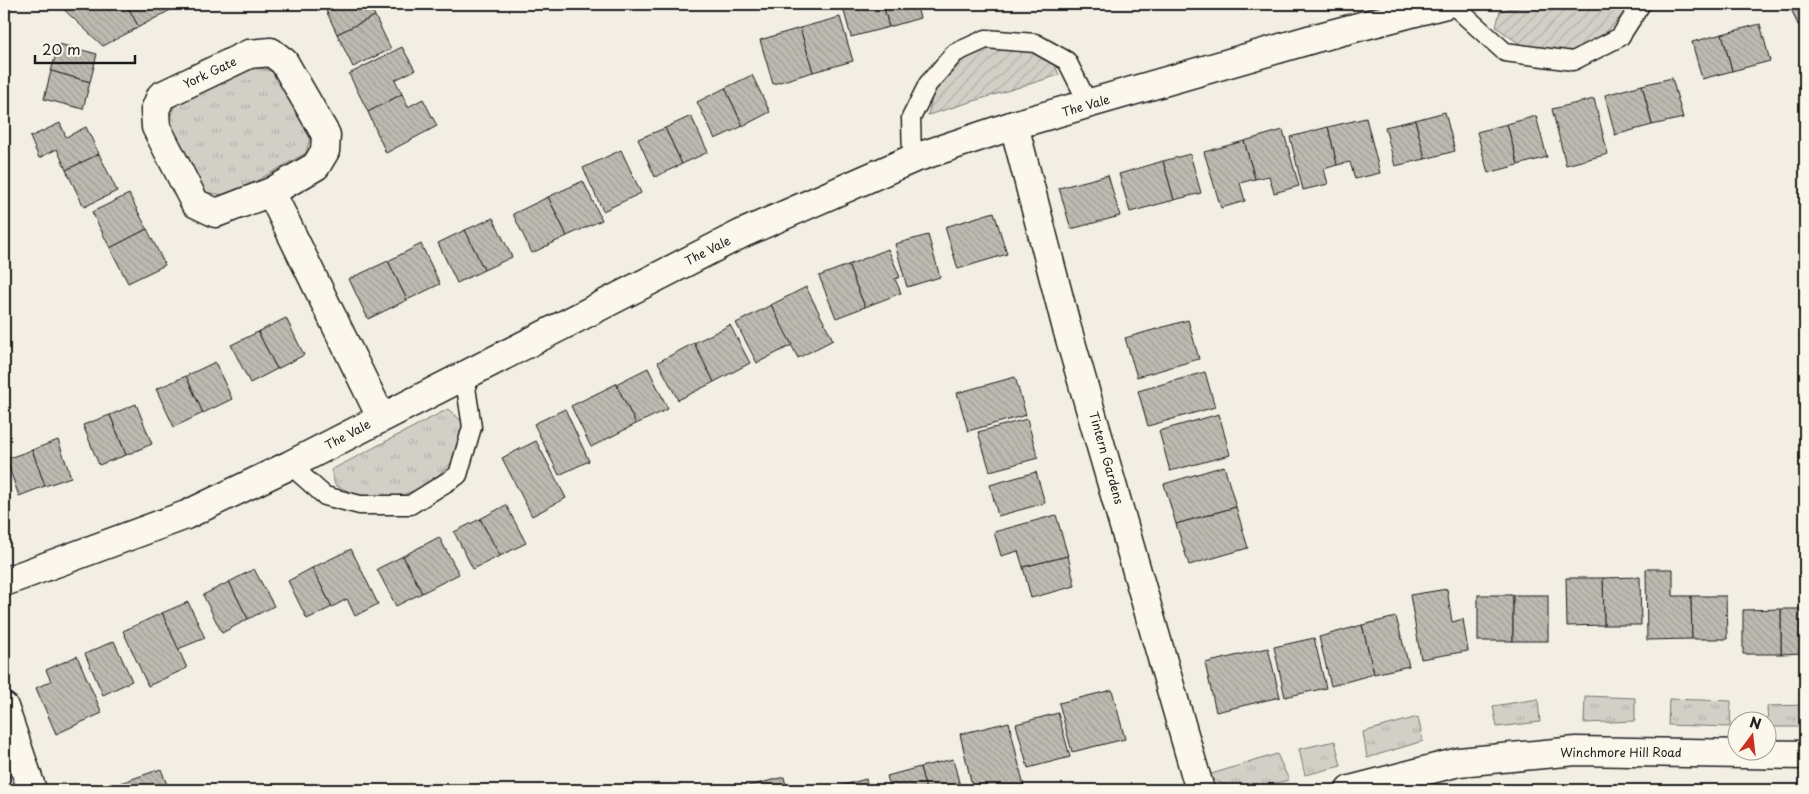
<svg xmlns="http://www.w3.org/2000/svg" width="1809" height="794" font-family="'Playpen Sans',sans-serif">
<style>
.grass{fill:url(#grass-tufts);stroke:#777671}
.garden{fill:url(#garden-furrows);stroke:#777671}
.building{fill:url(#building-back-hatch);stroke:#1c1c1c}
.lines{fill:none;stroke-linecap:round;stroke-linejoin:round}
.lane-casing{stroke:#1c1c1c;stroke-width:21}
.street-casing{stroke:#1c1c1c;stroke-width:31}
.secondary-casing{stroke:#1c1c1c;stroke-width:31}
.lane{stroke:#fbf7ec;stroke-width:18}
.street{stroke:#fbf7ec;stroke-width:28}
.secondary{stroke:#fbf7ec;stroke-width:28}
.labels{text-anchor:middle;stroke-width:5;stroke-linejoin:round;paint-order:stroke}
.street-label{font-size:12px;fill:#1c1c1c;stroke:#fbf7ec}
</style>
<defs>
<pattern id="grass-tufts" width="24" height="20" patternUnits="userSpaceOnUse" patternTransform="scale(1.25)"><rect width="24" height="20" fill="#d2cfc6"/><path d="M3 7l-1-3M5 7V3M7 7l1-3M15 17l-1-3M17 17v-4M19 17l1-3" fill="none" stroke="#b4b1aa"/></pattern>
<pattern id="garden-furrows" width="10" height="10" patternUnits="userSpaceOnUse" patternTransform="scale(1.25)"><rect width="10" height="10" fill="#d2cfc6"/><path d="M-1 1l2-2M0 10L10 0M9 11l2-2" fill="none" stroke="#b4b1aa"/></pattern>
<pattern id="building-back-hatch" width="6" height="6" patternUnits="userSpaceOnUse" patternTransform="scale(1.25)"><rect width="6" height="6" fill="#bdbab1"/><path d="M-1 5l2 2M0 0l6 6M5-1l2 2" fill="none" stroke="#a29f98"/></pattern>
</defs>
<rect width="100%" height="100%" fill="#f2eee4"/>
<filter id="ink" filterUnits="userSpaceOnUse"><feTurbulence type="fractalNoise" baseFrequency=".02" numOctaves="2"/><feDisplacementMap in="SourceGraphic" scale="10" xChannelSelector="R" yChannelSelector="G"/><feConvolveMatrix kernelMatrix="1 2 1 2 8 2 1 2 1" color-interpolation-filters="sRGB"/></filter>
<g filter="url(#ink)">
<!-- grass -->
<g class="grass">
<polygon points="249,65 278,73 312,131 306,153 230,196 204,192 168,127 175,102"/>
<polygon points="448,409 464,423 455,460 425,487 390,499 358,496 335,485 331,470"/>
<polygon points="1585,696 1635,698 1635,721 1584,723"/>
<polygon points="1538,699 1540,722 1497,727 1493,706"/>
<polygon points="1669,699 1731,701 1730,727 1668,725"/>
<polygon points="1805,705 1805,727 1768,727 1767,706"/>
<polygon points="1418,717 1423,741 1367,758 1363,732"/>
<polygon points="1335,741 1341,766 1305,775 1299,749"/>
<path d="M 1277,754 L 1289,780 C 1263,786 1226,794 1208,775 Z"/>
</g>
<!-- garden -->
<g class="garden">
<polygon points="1528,4 1627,4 1625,13 1596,43 1571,52 1524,47 1496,27 1500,11"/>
<polygon points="991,46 1024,46 1052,58 1059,75 928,115 935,84 958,54"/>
</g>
<!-- building -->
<g class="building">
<polygon points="60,4 126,4 139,27 103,46 59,5"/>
<polygon points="126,4 172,4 174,8 139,27"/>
<polygon points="323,4 369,4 375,16 337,34"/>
<polygon points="842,4 883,4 889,27 851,37"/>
<polygon points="883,4 916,4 920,18 889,27"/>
<polygon points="1789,4 1805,4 1805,22 1798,25"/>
<polygon points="375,16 391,49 353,67 337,34"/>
<polygon points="840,17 853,61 813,72 800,28"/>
<polygon points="1760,24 1770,61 1732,71 1722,34"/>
<polygon points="800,28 813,72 773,84 760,40"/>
<polygon points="1722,34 1732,71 1702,79 1692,42"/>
<polygon points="59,44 97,54 90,82 51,71"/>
<polygon points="402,47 415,70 395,80 402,94 368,112 349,74"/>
<polygon points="51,71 90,82 83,109 44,99"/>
<polygon points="752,75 770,112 743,126 725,88"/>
<polygon points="1672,78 1683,118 1652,125 1642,85"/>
<polygon points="1642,85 1652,125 1615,135 1605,95"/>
<polygon points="725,88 743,126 715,139 697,102"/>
<polygon points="402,94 408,107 423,99 437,126 386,153 368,112"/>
<polygon points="1594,99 1608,154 1566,165 1552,109"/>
<polygon points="1445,112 1455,151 1425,159 1415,120"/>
<polygon points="691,116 708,152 682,164 665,128"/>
<polygon points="1536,116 1547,157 1518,165 1507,124"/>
<polygon points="1366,118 1380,173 1355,179 1350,162 1337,165 1328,127"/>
<polygon points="1415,120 1425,159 1395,166 1385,127"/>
<polygon points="60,123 66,137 86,127 99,154 66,170 57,149 39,158 30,137"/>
<polygon points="1507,124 1518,165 1488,173 1477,132"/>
<polygon points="1328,127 1337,165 1324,169 1328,184 1303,190 1290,137"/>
<polygon points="665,128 682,164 655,177 638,139"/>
<polygon points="1283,130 1299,186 1274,193 1269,176 1255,179 1244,141"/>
<polygon points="1244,141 1255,179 1240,183 1245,201 1221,208 1204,152"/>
<polygon points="621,150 641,193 603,211 583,168"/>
<polygon points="99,154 117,191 84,207 66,170"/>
<polygon points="1190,154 1201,193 1174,200 1163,161"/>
<polygon points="1163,161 1174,200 1130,212 1119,174"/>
<polygon points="1108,175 1120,216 1071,229 1059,188"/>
<polygon points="583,181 602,220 567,236 548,197"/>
<polygon points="129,194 147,229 110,248 92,212"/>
<polygon points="548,197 567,236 532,253 513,214"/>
<polygon points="994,212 1007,254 958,269 945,227"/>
<polygon points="493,218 512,257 484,270 465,230"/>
<polygon points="147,229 165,265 128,283 110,248"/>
<polygon points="465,230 484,270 457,283 438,243"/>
<polygon points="928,235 940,277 907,287 895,244"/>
<polygon points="421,244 440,284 407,300 388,261"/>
<polygon points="888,249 900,277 895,279 901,293 865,307 848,265"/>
<polygon points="388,261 407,300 368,319 349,279"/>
<polygon points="848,265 865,307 836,318 819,276"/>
<polygon points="806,287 833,340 798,358 771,305"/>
<polygon points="771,305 792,345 757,363 736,323"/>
<polygon points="286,318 304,355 277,369 258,332"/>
<polygon points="1188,320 1199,359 1137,377 1125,338"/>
<polygon points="730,325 750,363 714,382 694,343"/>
<polygon points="258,332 277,369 250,383 231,345"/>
<polygon points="694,343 714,382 678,400 658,362"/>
<polygon points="215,362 232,399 203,413 186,376"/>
<polygon points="648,368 668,409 636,424 616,384"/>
<polygon points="1205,372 1215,407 1148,426 1138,391"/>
<polygon points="186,376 203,413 174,427 156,389"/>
<polygon points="1015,377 1026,415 968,431 957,393"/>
<polygon points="616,384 636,424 591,447 571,406"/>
<polygon points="136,404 152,444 126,455 110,415"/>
<polygon points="565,409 589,461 559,475 534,424"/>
<polygon points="1219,414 1230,455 1170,471 1159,431"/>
<polygon points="110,415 126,455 99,465 83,425"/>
<polygon points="1027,419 1038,458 990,471 978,432"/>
<polygon points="58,440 71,477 45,486 32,450"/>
<polygon points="536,441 566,498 532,516 502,458"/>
<polygon points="32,450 45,486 19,496 6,459"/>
<polygon points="1224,466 1236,507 1176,524 1164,484"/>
<polygon points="1036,472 1045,503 998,516 990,485"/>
<polygon points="506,505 526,543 500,556 480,519"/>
<polygon points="1236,507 1248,548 1189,565 1176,524"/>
<polygon points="1056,515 1068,556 1023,567 1018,551 1001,556 994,532"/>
<polygon points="480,519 500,556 473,569 454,532"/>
<polygon points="439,537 459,574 422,593 403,556"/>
<polygon points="351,549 378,604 355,616 347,599 332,607 312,568"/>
<polygon points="403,556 422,593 396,606 377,569"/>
<polygon points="1068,556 1075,586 1031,598 1023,567"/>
<polygon points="312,568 332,607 307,619 288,581"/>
<polygon points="254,569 274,606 248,619 229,582"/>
<polygon points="1646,569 1673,569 1673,596 1691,596 1692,639 1647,640"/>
<polygon points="1640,577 1641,625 1604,625 1603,578"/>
<polygon points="1566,578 1603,578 1604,625 1567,626"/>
<polygon points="229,582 248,619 222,633 203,595"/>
<polygon points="1447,589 1452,622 1463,619 1468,651 1421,659 1410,595"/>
<rect x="1478" y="595" width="35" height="46"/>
<rect x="1513" y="595" width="35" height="46"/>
<polygon points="1691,596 1726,596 1727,639 1692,639"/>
<polygon points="188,602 205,638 178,649 162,613"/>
<polygon points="1781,609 1805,609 1805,653 1781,654"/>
<polygon points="1781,609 1781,654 1743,654 1743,610"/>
<polygon points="162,613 187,668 148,686 123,631"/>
<polygon points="1396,617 1409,666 1374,674 1362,625"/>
<polygon points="1362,625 1374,674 1331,686 1319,637"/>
<polygon points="1314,638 1326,688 1285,697 1274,647"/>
<polygon points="114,641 132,681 103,695 85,654"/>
<polygon points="1268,648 1280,697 1216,712 1205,663"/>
<polygon points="77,656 102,713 56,734 36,688 51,681 46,670"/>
<polygon points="1112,690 1125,739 1072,752 1059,703"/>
<polygon points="1058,713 1070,757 1028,768 1016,724"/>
<polygon points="1009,722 1024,787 1009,790 973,790 960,734"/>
<polygon points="953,759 961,790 926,790 920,767"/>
<polygon points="920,767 926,790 891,790 887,776"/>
<polygon points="161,769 169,790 100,790"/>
<polygon points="784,777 787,790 741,790 741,788"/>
<polygon points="866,779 869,790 834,790 833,788"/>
<polygon points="729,787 730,790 715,790"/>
</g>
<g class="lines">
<defs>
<g id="lane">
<polyline points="1452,4 1505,52 1573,61 1620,37 1641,4"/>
<polyline points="912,159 911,118 928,84 955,53 986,39 1035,43 1067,61 1089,105"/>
<polyline points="290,465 325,496 360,505 410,505 458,475 472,427 464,374"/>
</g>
<g id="street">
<polyline points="1014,125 1066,325 1200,790"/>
<polyline points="271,192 316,166 325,151 326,135 284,62 271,52 249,54 161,96 155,110 156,127 195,203 216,213 271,192 381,417"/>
<polyline points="4,582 186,515 290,465 741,234 912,159 1014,125 1312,39 1446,4"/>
<polyline points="4,707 32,790"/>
</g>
<polyline id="secondary" points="1350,790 1459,762 1576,751 1805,755"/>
</defs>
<!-- lane casing -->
<use href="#lane" class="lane-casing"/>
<!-- street casing -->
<use href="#street" class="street-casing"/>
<!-- secondary casing -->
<use href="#secondary" class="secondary-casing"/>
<!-- lane -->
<use href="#lane" class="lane"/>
<!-- street -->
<use href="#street" class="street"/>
<!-- secondary -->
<use href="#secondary" class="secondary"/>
</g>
</g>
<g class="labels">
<!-- street labels -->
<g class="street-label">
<text transform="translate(210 73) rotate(-25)" y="4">York Gate</text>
<text transform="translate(1086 106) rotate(-16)" y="4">The Vale</text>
<text transform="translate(708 251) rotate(-27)" y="4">The Vale</text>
<text transform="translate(348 435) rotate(-28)" y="4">The Vale</text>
<text transform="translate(1106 458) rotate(74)" y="4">Tintern Gardens</text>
<text x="1621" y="757">Winchmore Hill Road</text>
</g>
</g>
<!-- margin -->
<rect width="1809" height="794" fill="none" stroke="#fbf7ec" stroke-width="20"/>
<rect x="10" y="10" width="1789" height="774" fill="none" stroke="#1c1c1c" stroke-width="2" filter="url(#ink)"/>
<!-- north arrow -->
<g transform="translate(1752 736) rotate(15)"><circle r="24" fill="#fbf7ec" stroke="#a29f99"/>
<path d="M0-4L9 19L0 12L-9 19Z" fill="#c8321e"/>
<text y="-8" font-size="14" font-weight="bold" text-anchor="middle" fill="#1c1c1c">N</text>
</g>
<!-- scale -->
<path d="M35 55v8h100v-8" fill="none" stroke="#1c1c1c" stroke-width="2.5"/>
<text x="42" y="55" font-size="15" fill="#1c1c1c" stroke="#fbf7ec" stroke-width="4" paint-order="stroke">20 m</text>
</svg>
